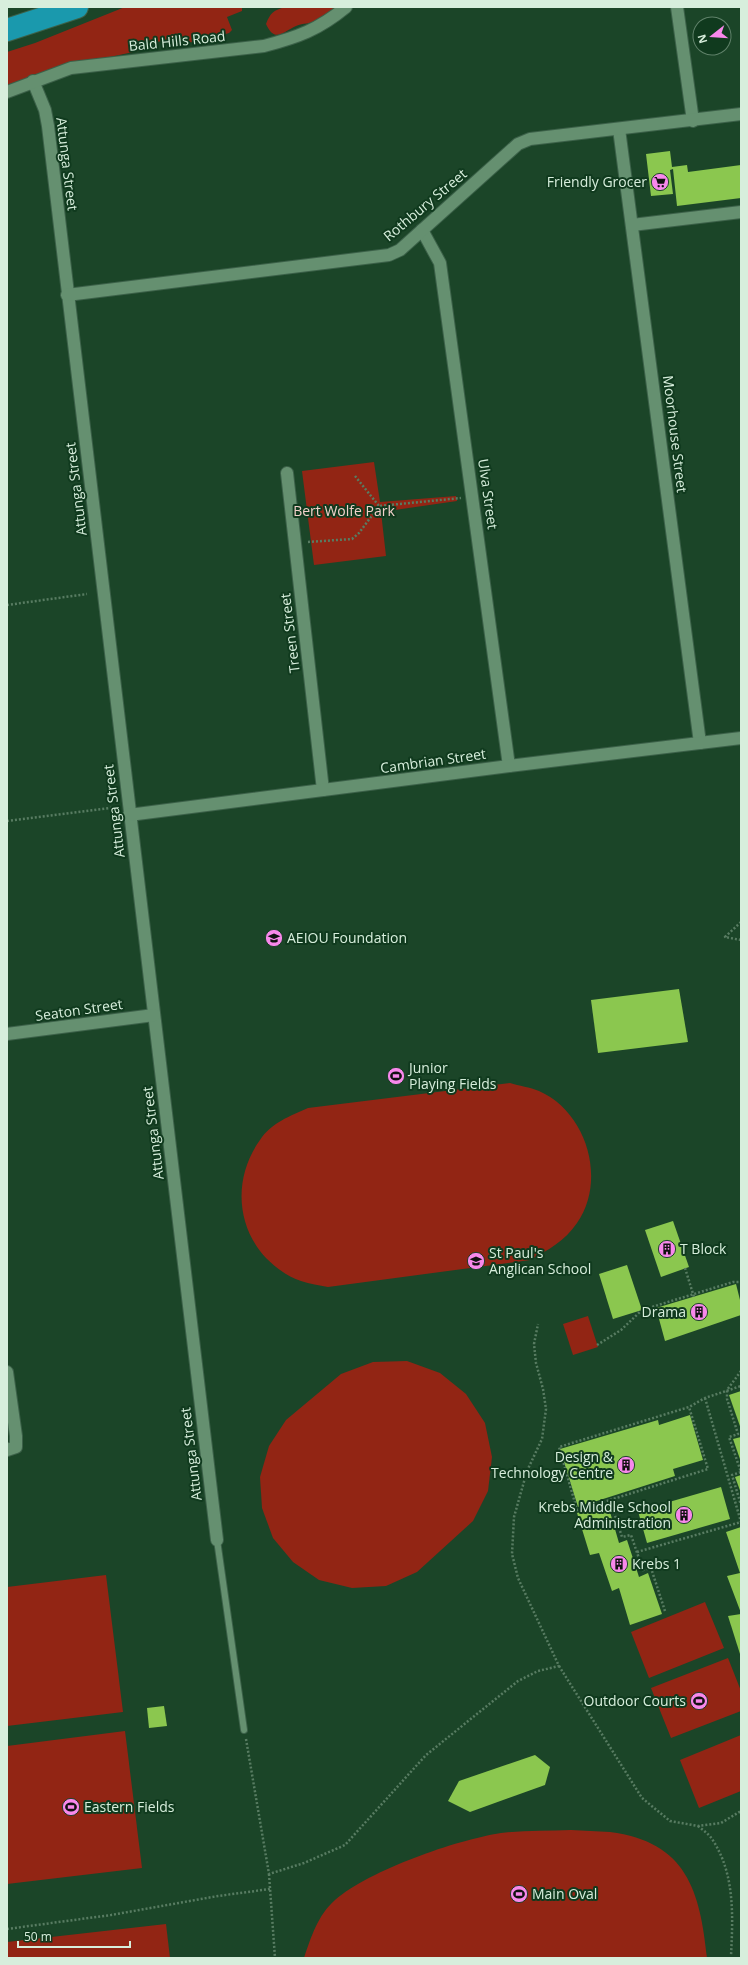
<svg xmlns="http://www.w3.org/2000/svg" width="748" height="1965" font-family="'Open Sans',sans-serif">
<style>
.green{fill:#922514}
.building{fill:#8bc74f}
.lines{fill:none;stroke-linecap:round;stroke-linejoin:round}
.lane-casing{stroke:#3c6149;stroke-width:8}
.street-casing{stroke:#3c6149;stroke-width:14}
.highway-casing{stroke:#3c6149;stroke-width:24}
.path{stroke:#587c62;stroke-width:2.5;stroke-dasharray:2 2;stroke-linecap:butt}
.lane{stroke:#659070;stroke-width:6}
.street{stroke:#659070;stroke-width:12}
.highway{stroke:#1a99ad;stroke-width:22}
.labels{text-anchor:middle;stroke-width:4;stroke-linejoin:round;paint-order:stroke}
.street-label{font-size:14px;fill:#d7eedc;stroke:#103a1e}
.poi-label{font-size:14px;fill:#d7eedc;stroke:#103a1e;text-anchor:start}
.park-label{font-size:14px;fill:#f2d1ca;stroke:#103a1e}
</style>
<rect width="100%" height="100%" fill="#1b4528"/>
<!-- green -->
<g class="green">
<polygon points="125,7 242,7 242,11 227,17 232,30 229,33 203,41 183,43 172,40 156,42 147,49 50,70 7,85 7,52 35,43"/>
<path d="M 285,7 L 338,7 C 331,11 324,17 317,20 C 311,24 303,23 296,26 C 284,31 275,44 266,24 C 270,13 274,10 285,7 Z"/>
<polygon points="374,462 380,502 456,496 457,501 381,512 386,556 314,565 302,471"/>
<path d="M 510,1083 C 519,1086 530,1087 539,1091 C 587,1112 607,1180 577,1223 C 565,1241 548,1250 530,1260 L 328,1287 C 319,1285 310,1284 301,1281 C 288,1277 275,1267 266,1258 C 235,1225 234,1176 260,1140 C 271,1123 290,1116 308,1108 Z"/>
<polygon points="588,1316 598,1347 573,1355 563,1324"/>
<polygon points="407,1361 440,1373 466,1394 485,1423 492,1457 488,1491 473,1521 417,1572 386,1586 352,1588 319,1580 293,1562 273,1538 262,1508 260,1477 269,1446 286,1420 341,1374 373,1362"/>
<polygon points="106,1575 123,1712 7,1726 7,1587"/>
<polygon points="705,1602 724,1648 649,1678 631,1632"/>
<polygon points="728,1658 741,1691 741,1711 671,1738 651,1688"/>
<polygon points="125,1731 142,1868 7,1884 7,1746"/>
<polygon points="741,1735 741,1791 699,1808 680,1760"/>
<path d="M 571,1830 C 584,1831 597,1831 610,1832 C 687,1842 700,1891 707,1958 L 304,1958 C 311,1937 318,1915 335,1900 C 370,1870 456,1840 501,1833 C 524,1830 548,1831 571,1830 Z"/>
<polygon points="166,1924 170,1958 7,1958 7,1942"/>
</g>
<!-- building -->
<g class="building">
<polygon points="670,151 672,167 687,165 688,172 741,165 741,198 677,206 673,169 670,170 673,194 651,196 646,154"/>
<polygon points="679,989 688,1042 598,1053 591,1000"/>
<polygon points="673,1221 689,1267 661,1277 645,1230"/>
<polygon points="627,1265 642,1310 613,1319 599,1274"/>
<polygon points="736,1284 741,1304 741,1315 665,1341 656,1308"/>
<polygon points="741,1391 741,1429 729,1395"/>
<polygon points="690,1415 703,1460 673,1469 675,1476 578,1507 560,1449 658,1420 659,1425"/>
<polygon points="741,1437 741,1462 733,1439"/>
<polygon points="741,1475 741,1493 735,1477"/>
<polygon points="721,1487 730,1519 647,1543 638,1511"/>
<polygon points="608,1505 619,1543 627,1540 639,1577 648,1573 662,1614 630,1625 619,1588 612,1591 599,1553 590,1555 577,1513"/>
<polygon points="741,1527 741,1613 727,1576 740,1573 726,1532"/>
<polygon points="741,1614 741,1653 740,1654 728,1616"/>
<polygon points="164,1706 167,1726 149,1728 147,1708"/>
<polygon points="535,1755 550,1767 545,1785 470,1812 448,1801 459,1781"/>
</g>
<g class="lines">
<defs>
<polyline id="lane" points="217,1540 244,1730"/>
<g id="street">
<polyline points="677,7 693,121"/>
<polyline points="33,81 45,110 48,126 217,1540"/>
<path d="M 7,92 L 71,68 L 264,46 C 298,37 318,30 346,7"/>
<polyline points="619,129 700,743"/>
<polyline points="632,225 741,212"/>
<polyline points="422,230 440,263 509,766"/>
<polyline points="67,295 389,255 400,250 518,144 530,139 741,114"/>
<polyline points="287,473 323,790"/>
<polyline points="129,815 509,766 741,738"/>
<polyline points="7,1034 154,1015"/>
<polyline points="7,1372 16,1436 16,1447 7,1450"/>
</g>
<polyline id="highway" points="7,30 77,7"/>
</defs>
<!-- lane casing -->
<use href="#lane" class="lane-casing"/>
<!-- street casing -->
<use href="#street" class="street-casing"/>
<!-- highway casing -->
<use href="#highway" class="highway-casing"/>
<!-- path -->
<g class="path">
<polyline points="355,476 379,506"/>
<polyline points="308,542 352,539 359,533 379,506 461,498"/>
<polyline points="7,605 87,594"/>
<polyline points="7,821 118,807"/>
<polyline points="741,922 725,937 741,940"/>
<polyline points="685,1268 694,1297"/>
<polyline points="597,1345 621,1330 642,1310 733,1282 741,1282"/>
<polyline points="741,1371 727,1390 727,1399 738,1434 729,1437 741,1472 732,1475 741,1505"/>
<polyline points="705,1398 741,1522"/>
<polyline points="610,1500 708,1469 689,1407"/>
<polyline points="637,1552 741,1522"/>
<polyline points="665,1611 651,1568 643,1570 631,1535 622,1537 610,1500 577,1510 559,1447 689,1407 705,1398 741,1386"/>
<polyline points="559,1666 642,1798 670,1821 698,1826 721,1823 741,1811"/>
<polyline points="246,1739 269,1874 304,1863 345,1845 426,1755 518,1681 538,1671 559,1666 518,1578 512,1554 514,1517 527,1471 542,1439 546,1409 543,1389 536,1363 534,1344 538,1324"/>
<path d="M 698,1826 C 703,1830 709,1834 712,1839 C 735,1873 733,1916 731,1956"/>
<polyline points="269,1874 275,1958"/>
<polyline points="7,1929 111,1915 218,1896 270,1889"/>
</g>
<!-- lane -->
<use href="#lane" class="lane"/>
<!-- street -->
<use href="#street" class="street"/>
<!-- highway -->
<use href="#highway" class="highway"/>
</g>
<!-- icons -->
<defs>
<symbol id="supermarket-disc" viewBox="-11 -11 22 22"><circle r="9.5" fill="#f888eb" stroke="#103a1e"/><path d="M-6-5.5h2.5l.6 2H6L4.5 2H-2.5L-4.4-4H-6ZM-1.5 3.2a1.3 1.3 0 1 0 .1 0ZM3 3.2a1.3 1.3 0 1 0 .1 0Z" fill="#111"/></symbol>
<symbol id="school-disc" viewBox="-11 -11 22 22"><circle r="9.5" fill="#f888eb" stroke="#103a1e"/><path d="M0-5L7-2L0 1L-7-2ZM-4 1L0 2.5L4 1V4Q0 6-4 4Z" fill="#111"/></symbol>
<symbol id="stadium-disc" viewBox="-11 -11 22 22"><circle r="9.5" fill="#f888eb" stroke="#103a1e"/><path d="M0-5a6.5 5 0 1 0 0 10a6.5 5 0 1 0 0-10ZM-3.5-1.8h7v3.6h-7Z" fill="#111"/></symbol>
<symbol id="building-disc" viewBox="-11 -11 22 22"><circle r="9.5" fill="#f888eb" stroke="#103a1e"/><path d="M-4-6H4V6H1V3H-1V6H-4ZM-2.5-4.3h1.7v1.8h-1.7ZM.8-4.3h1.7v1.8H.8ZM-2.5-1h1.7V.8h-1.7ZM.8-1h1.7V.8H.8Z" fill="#111"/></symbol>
</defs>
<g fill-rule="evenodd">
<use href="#supermarket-disc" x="650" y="172" width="20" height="20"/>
<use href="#school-disc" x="264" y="928" width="20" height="20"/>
<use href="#stadium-disc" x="386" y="1066" width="20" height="20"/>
<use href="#building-disc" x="657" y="1239" width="20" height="20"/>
<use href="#school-disc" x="466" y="1251" width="20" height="20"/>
<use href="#building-disc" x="689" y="1302" width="20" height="20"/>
<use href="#building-disc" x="616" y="1455" width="20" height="20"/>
<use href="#building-disc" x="674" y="1505" width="20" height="20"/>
<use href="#building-disc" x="609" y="1554" width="20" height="20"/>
<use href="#stadium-disc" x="689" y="1691" width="20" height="20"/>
<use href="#stadium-disc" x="61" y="1797" width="20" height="20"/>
<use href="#stadium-disc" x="509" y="1884" width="20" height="20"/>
</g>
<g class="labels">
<!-- street labels -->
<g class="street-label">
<text transform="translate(177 41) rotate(-6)" y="5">Bald Hills Road</text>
<text transform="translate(67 164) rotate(83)" y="5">Attunga Street</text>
<text transform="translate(425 205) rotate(-40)" y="5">Rothbury Street</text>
<text transform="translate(675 434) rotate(83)" y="5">Moorhouse Street</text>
<text transform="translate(76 489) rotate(-97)" y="5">Attunga Street</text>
<text transform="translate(488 494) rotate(82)" y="5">Ulva Street</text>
<text transform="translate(290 633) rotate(-97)" y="5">Treen Street</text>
<text transform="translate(433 761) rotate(-8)" y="5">Cambrian Street</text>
<text transform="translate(114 811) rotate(-97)" y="5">Attunga Street</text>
<text transform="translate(79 1010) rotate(-8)" y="5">Seaton Street</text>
<text transform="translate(153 1133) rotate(-97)" y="5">Attunga Street</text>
<text transform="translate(191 1454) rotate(-97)" y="5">Attunga Street</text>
</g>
<!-- poi labels -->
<g class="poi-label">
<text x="647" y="187" text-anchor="end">Friendly Grocer</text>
<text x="287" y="943">AEIOU Foundation</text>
<text x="409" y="1073">Junior<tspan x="409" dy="16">Playing Fields</tspan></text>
<text x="680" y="1254">T Block</text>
<text x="489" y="1258">St Paul's<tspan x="489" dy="16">Anglican School</tspan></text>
<text x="686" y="1317" text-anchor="end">Drama</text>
<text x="613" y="1462" text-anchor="end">Design &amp;<tspan x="613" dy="16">Technology Centre</tspan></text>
<text x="671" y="1512" text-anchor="end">Krebs Middle School<tspan x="671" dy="16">Administration</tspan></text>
<text x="632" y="1569">Krebs 1</text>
<text x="686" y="1706" text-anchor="end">Outdoor Courts</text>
<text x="84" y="1812">Eastern Fields</text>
<text x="532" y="1899">Main Oval</text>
</g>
<!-- park labels -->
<g class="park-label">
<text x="344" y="516">Bert Wolfe Park</text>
</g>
</g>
<!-- border -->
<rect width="748" height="1965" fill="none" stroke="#d7eedc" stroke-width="16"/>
<!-- north arrow -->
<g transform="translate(712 36) rotate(253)"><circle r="19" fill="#103a1e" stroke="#60826a"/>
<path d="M0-3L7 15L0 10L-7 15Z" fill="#f888eb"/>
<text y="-6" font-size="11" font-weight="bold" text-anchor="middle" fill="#d7eedc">N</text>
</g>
<!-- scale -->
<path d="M18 1941v6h112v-6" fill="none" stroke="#d7eedc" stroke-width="2"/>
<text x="24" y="1941" font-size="12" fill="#d7eedc" stroke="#103a1e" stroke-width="3" paint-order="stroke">50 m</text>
</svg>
